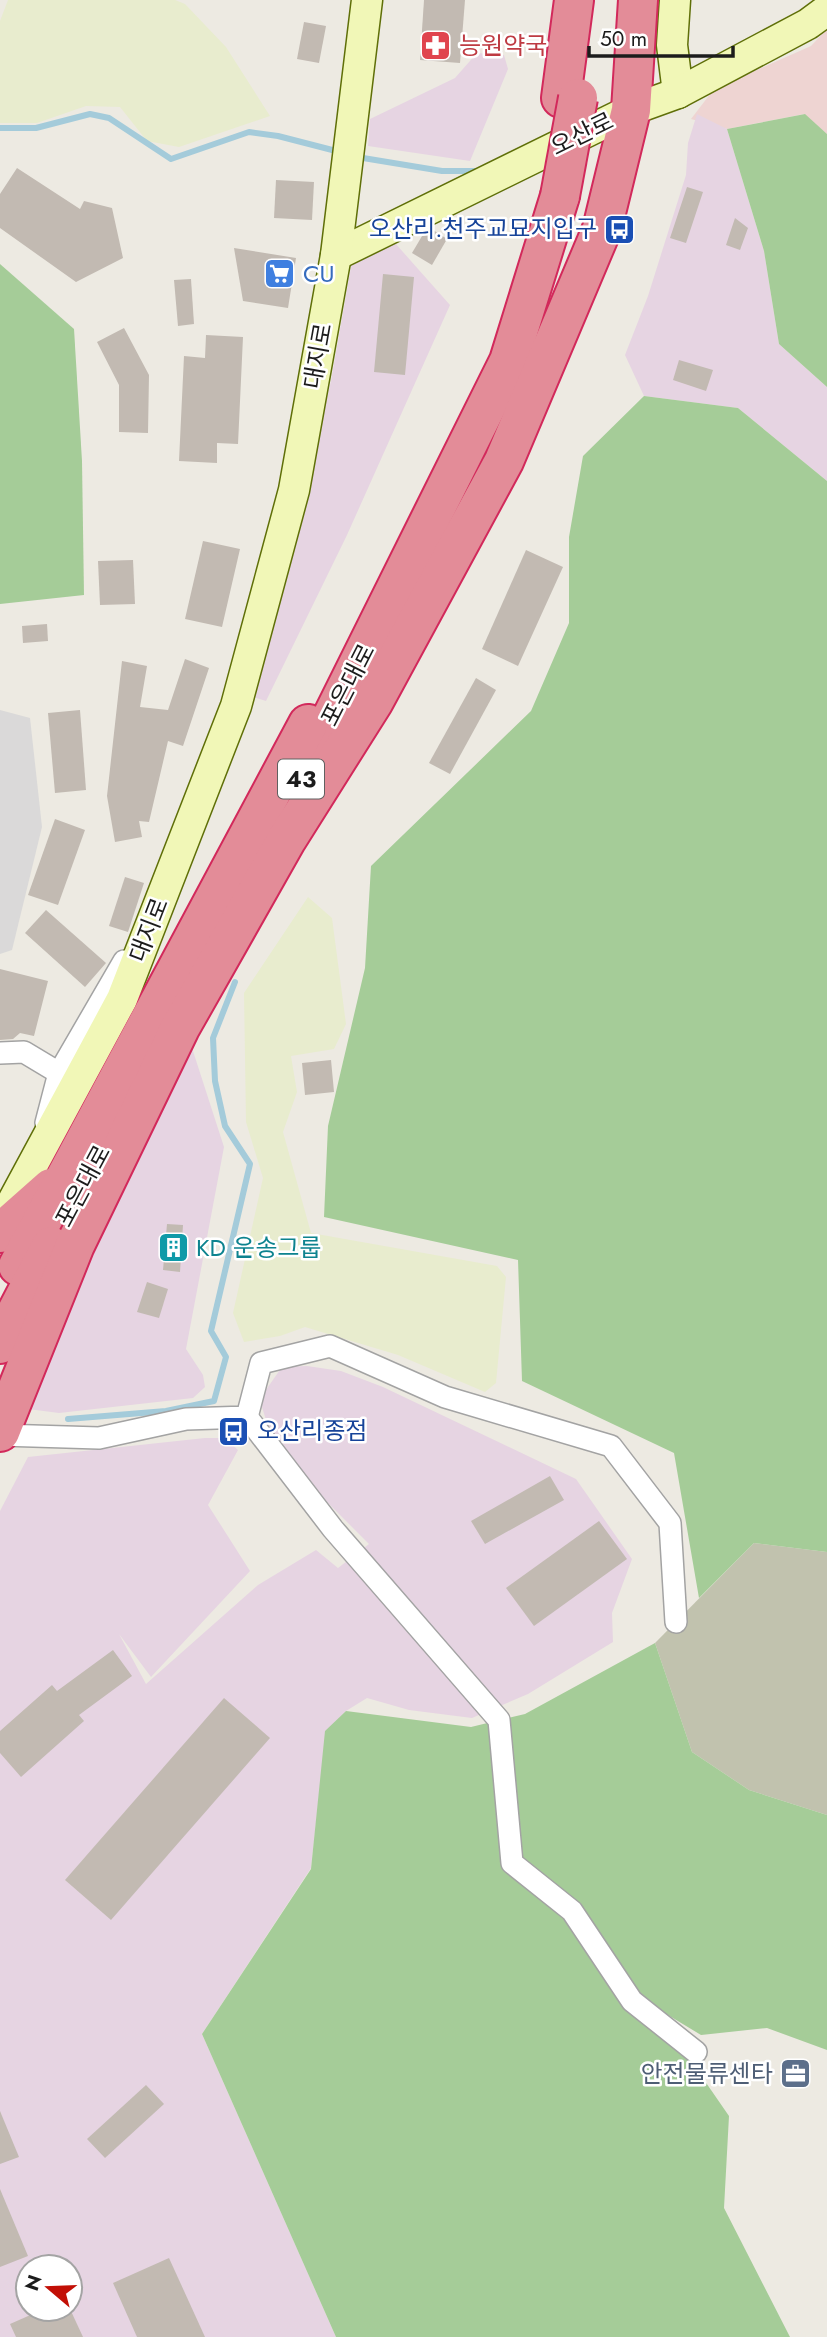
<svg xmlns="http://www.w3.org/2000/svg" width="827" height="2337" font-family="Jost,'Noto Sans KR',sans-serif">
<style>
.residential{fill:#dad9d9}
.commercial{fill:#eed4d2}
.industrial{fill:#e6d4e2;fill-rule:evenodd}
.construction{fill:#c1c2ae}
.farmland{fill:#e8ecce}
.forest{fill:#a5cc98}
.lines{fill:none;stroke-linecap:round;stroke-linejoin:round}
.stream{stroke:#a4cbda;stroke-width:6}
.building{fill:#c2bab2}
.street-casing{stroke:#a3a3a3;stroke-width:24}
.secondary-casing{stroke:#5f6f08;stroke-width:33}
.highway-casing{stroke:#d2295b;stroke-width:42}
.street{stroke:#fff;stroke-width:21}
.secondary{stroke:#f1f7b7;stroke-width:30}
.highway{stroke:#e38c98;stroke-width:38}
.highway-bridge-casing{stroke:#d2295b;stroke-width:42;stroke-linecap:butt}
.highway-bridge{stroke:#e38c98;stroke-width:38}
.labels{text-anchor:middle;stroke-width:5;stroke-linejoin:round;paint-order:stroke}
.shield{fill:#fff;stroke:#606060;stroke-width:2}
.shield-label{font-size:23px;font-weight:bold;fill:#1c1c1c}
.health-label{font-size:24px;fill:#be3a42;stroke:#fff;text-anchor:start}
.street-label{font-size:24px;fill:#1c1c1c;stroke:#fff}
.transit-label{font-size:24px;fill:#164399;stroke:#fff;text-anchor:end}
.shop-label{font-size:24px;fill:#366cbe;stroke:#fff;text-anchor:start}
.culture-label{font-size:24px;fill:#0d838f;stroke:#fff;text-anchor:start}
.service-label{font-size:24px;fill:#4e5e75;stroke:#fff;text-anchor:end}
</style>
<rect width="100%" height="100%" fill="#edeae2"/>
<!-- residential -->
<polygon class="residential" points="0,710 30,718 42,827 12,950 0,954"/>
<!-- commercial -->
<polygon class="commercial" points="827,29 827,134 804,114 727,129 691,119 714,89 811,46"/>
<!-- industrial -->
<g class="industrial">
<polygon points="477,53 504,55 508,69 470,161 368,146 370,119 455,78"/>
<polygon points="697,114 727,129 764,251 779,344 827,387 827,481 738,408 644,396 625,355 648,296 686,175 688,143"/>
<polygon points="395,243 450,305 347,535 266,701 253,697 302,508 331,381 352,261"/>
<polygon points="192,1048 224,1147 186,1349 203,1375 205,1387 193,1398 59,1413 28,1409 89,1244"/>
<path d="M 307,1366 L 341,1371 L 383,1387 L 576,1479 L 632,1559 L 612,1613 L 613,1642 L 528,1694 L 472,1718 L 409,1710 L 367,1698 L 346,1711 L 326,1731 L 311,1868 L 202,2034 L 336,2337 L 0,2337 L 0,1511 L 28,1457 L 205,1438 L 225,1438 L 238,1450 L 208,1505 L 250,1571 L 151,1677 L 119,1634 L 146,1684 L 258,1585 L 316,1550 L 338,1568 L 369,1544 L 281,1456 L 269,1430 L 262,1407 L 263,1394 L 282,1367 ZM 28,2267 L 70,2267 L 70,2309 L 28,2309 Z"/>
</g>
<!-- construction -->
<polygon class="construction" points="754,1543 827,1552 827,1815 749,1790 692,1752 655,1643"/>
<!-- farmland -->
<g class="farmland">
<polygon points="8,0 175,0 185,4 226,47 270,116 179,147 147,141 120,107 86,106 37,123 0,123 0,21"/>
<polygon points="308,897 332,918 346,1024 334,1049 291,1056 297,1092 283,1132 311,1233 497,1266 506,1277 496,1383 485,1392 398,1355 305,1327 280,1336 244,1342 233,1313 263,1178 246,1122 244,993"/>
</g>
<!-- forest -->
<g class="forest">
<polygon points="805,114 827,134 827,387 779,344 764,251 727,129"/>
<polygon points="0,264 74,329 82,461 84,595 0,604"/>
<polygon points="644,396 738,408 827,481 827,1552 754,1543 699,1598 674,1453 522,1381 518,1260 324,1217 328,1126 365,968 371,866 531,711 569,623 569,537 583,456"/>
<polygon points="655,1643 692,1752 749,1790 827,1815 827,2050 767,2028 701,2035 653,2006 729,2116 724,2208 790,2337 336,2337 202,2034 311,1869 325,1731 346,1711 471,1727 525,1714"/>
</g>
<g class="lines">
<!-- stream -->
<g class="stream">
<polyline points="0,128 36,128 90,114 109,118 171,159 249,132 278,136 340,152"/>
<polyline points="357,157 442,171 475,171"/>
<polyline points="68,1419 166,1411 214,1401 226,1357 211,1331 250,1164 225,1126 215,1081 213,1038 235,982"/>
</g>
</g>
<!-- building -->
<g class="building">
<polygon points="424,0 465,0 460,63 420,60"/>
<polygon points="304,22 326,26 319,63 297,59"/>
<polygon points="17,168 80,209 84,201 112,208 123,258 76,282 0,228 0,194"/>
<polygon points="276,180 314,182 312,220 274,218"/>
<polygon points="687,187 703,192 686,243 670,238"/>
<polygon points="735,218 748,228 740,250 726,245"/>
<polygon points="430,228 447,239 432,265 412,253 425,231"/>
<polygon points="234,248 296,258 288,308 243,301"/>
<polygon points="383,274 414,277 405,375 374,372"/>
<polygon points="191,279 194,324 178,326 174,280"/>
<polygon points="124,328 149,375 148,433 119,432 119,385 97,342"/>
<polygon points="206,335 243,337 238,444 217,443 217,463 179,461 184,356 205,358"/>
<polygon points="679,360 713,370 706,391 673,380"/>
<polygon points="203,541 240,549 222,627 185,619"/>
<polygon points="526,550 563,567 518,666 482,649"/>
<polygon points="133,560 135,604 100,605 98,561"/>
<polygon points="47,624 48,641 23,643 22,626"/>
<polygon points="185,659 209,668 183,746 168,741 149,822 139,821 142,837 115,842 107,796 122,661 147,666 140,707 168,710"/>
<polygon points="476,678 496,690 450,774 429,763"/>
<polygon points="80,710 86,790 55,793 48,713"/>
<polygon points="55,819 85,830 58,905 28,895"/>
<polygon points="125,877 144,883 128,932 109,926"/>
<polygon points="46,910 106,963 85,987 25,933"/>
<polygon points="0,969 48,981 34,1036 20,1033 13,1039 0,1040"/>
<polygon points="331,1060 334,1092 305,1095 302,1063"/>
<polygon points="167,1224 183,1225 180,1272 163,1270"/>
<polygon points="147,1282 168,1289 159,1318 137,1312"/>
<polygon points="550,1476 564,1500 485,1544 471,1521"/>
<polygon points="599,1521 627,1559 534,1626 506,1588"/>
<polygon points="113,1650 132,1676 79,1715 84,1721 21,1777 0,1753 0,1731 52,1685 57,1691"/>
<polygon points="224,1698 270,1738 111,1920 65,1880"/>
<polygon points="146,2085 164,2104 105,2158 87,2139"/>
<polygon points="0,2111 19,2157 0,2164"/>
<polygon points="0,2189 28,2256 0,2267"/>
<polygon points="169,2258 205,2337 137,2337 113,2283"/>
<polygon points="44,2309 70,2309 83,2337 16,2337 10,2324"/>
</g>
<g class="lines">
<defs>
<g id="street">
<polyline points="0,1053 24,1052 59,1073"/>
<polyline points="46,1123 59,1073 124,961"/>
<polyline points="247,1417 333,1529 499,1720 512,1863 572,1911 632,2001 696,2052"/>
<polyline points="0,1435 99,1438 186,1419 247,1417 261,1363 330,1346 445,1397 611,1446 670,1523 676,1622"/>
</g>
<g id="secondary">
<polyline points="675,0 672,45 678,93"/>
<polyline points="336,255 631,110 678,93 808,24 827,10"/>
<polyline points="0,1225 122,999 236,706 294,490 336,255 367,0"/>
</g>
<g id="highway">
<polyline points="561,98 574,0"/>
<polyline points="310,761 509,361 560,196"/>
<polyline points="0,1233 51,1188"/>
<polyline points="18,1266 308,724"/>
<polyline points="0,1344 51,1246"/>
<polyline points="0,1432 75,1245 180,1028 287,839 374,701 504,461 602,229 631,110 638,0"/>
</g>
</defs>
<!-- street casing -->
<use href="#street" class="street-casing"/>
<!-- secondary casing -->
<use href="#secondary" class="secondary-casing"/>
<!-- highway casing -->
<use href="#highway" class="highway-casing"/>
<!-- street -->
<use href="#street" class="street"/>
<!-- secondary -->
<use href="#secondary" class="secondary"/>
<!-- highway -->
<use href="#highway" class="highway"/>
<defs>
<polyline id="highway-bridge" points="560,196 578,98"/>
</defs>
<!-- highway-bridge casing -->
<use href="#highway-bridge" class="highway-bridge-casing"/>
<!-- highway-bridge -->
<use href="#highway-bridge" class="highway-bridge"/>
</g>
<!-- icons -->
<defs>
<symbol id="pharmacy-square" viewBox="-11 -11 22 22"><rect x="-9" y="-9" width="18" height="18" rx="4" fill="#e0444e" stroke="#fff"/><path d="M-2-6h4v4h4v4h-4v4h-4v-4h-4v-4h4Z" fill="#fff"/></symbol>
<symbol id="bus-square" viewBox="-11 -11 22 22"><rect x="-9" y="-9" width="18" height="18" rx="4" fill="#1a4fb4" stroke="#fff"/><path d="M-5-6H5V4H4V6H2V4H-2V6H-4V4H-5ZM-3.5-4V0h7V-4ZM-3.5 1.2v1.5H-2V1.2ZM2 1.2v1.5H3.5V1.2Z" fill="#fff"/></symbol>
<symbol id="supermarket-square" viewBox="-11 -11 22 22"><rect x="-9" y="-9" width="18" height="18" rx="4" fill="#3f7fe0" stroke="#fff"/><path d="M-6-5.5h2.5l.6 2H6L4.5 2H-2.5L-4.4-4H-6ZM-1.5 3.2a1.3 1.3 0 1 0 .1 0ZM3 3.2a1.3 1.3 0 1 0 .1 0Z" fill="#fff"/></symbol>
<symbol id="building-square" viewBox="-11 -11 22 22"><rect x="-9" y="-9" width="18" height="18" rx="4" fill="#0f9aa8" stroke="#fff"/><path d="M-4-6H4V6H1V3H-1V6H-4ZM-2.5-4.3h1.7v1.8h-1.7ZM.8-4.3h1.7v1.8H.8ZM-2.5-1h1.7V.8h-1.7ZM.8-1h1.7V.8H.8Z" fill="#fff"/></symbol>
<symbol id="office-square" viewBox="-11 -11 22 22"><rect x="-9" y="-9" width="18" height="18" rx="4" fill="#5c6f8a" stroke="#fff"/><path d="M-6-3h4V-5.5h4V-3h4V5H-6ZM-1-4.5V-3h2v-1.5ZM-6 0V1H6V0Z" fill="#fff"/></symbol>
</defs>
<g fill-rule="evenodd">
<use href="#pharmacy-square" x="418" y="28" width="35" height="35"/>
<use href="#bus-square" x="602" y="212" width="35" height="35"/>
<use href="#supermarket-square" x="262" y="256" width="35" height="35"/>
<use href="#building-square" x="156" y="1230" width="35" height="35"/>
<use href="#bus-square" x="216" y="1414" width="35" height="35"/>
<use href="#office-square" x="778" y="2056" width="35" height="35"/>
</g>
<g class="labels">
<!-- shield labels -->
<rect class="shield" x="278" y="759.5" width="46" height="39" rx="5"/>
<g class="shield-label">
<text x="301" y="787">43</text>
</g>
<!-- health labels -->
<g class="health-label">
<text x="459" y="54">능원약국</text>
</g>
<!-- street labels -->
<g class="street-label">
<text transform="translate(582 134) rotate(-26)" y="8">오산로</text>
<text transform="translate(318 356) rotate(-80)" y="8">대지로</text>
<text transform="translate(348 685) rotate(-63)" y="8">포은대로</text>
<text transform="translate(149 930) rotate(-69)" y="8">대지로</text>
<text transform="translate(83 1186) rotate(-62)" y="8">포은대로</text>
</g>
<!-- transit labels -->
<g class="transit-label">
<text x="597" y="237">오산리.천주교묘지입구</text>
<text x="257" y="1439" text-anchor="start">오산리종점</text>
</g>
<!-- shop labels -->
<g class="shop-label">
<text x="303" y="282">CU</text>
</g>
<!-- culture labels -->
<g class="culture-label">
<text x="196" y="1256">KD 운송그룹</text>
</g>
<!-- service labels -->
<g class="service-label">
<text x="773" y="2082">안전물류센타</text>
</g>
</g>
<!-- north arrow -->
<g transform="translate(49 2288) rotate(289)"><circle r="33" fill="#ffffff" stroke="#a4a4a4" stroke-width="2"/>
<path d="M0-5L12 26L0 18L-12 26Z" fill="#c20f06"/>
<text y="-10" font-size="19" font-weight="bold" text-anchor="middle" fill="#1c1c1c">N</text>
</g>
<!-- scale -->
<path d="M589 46v10h144v-10" fill="none" stroke="#1c1c1c" stroke-width="3.5"/>
<text x="600" y="46" font-size="21" fill="#1c1c1c" stroke="#ffffff" stroke-width="5" paint-order="stroke">50 m</text>
</svg>
